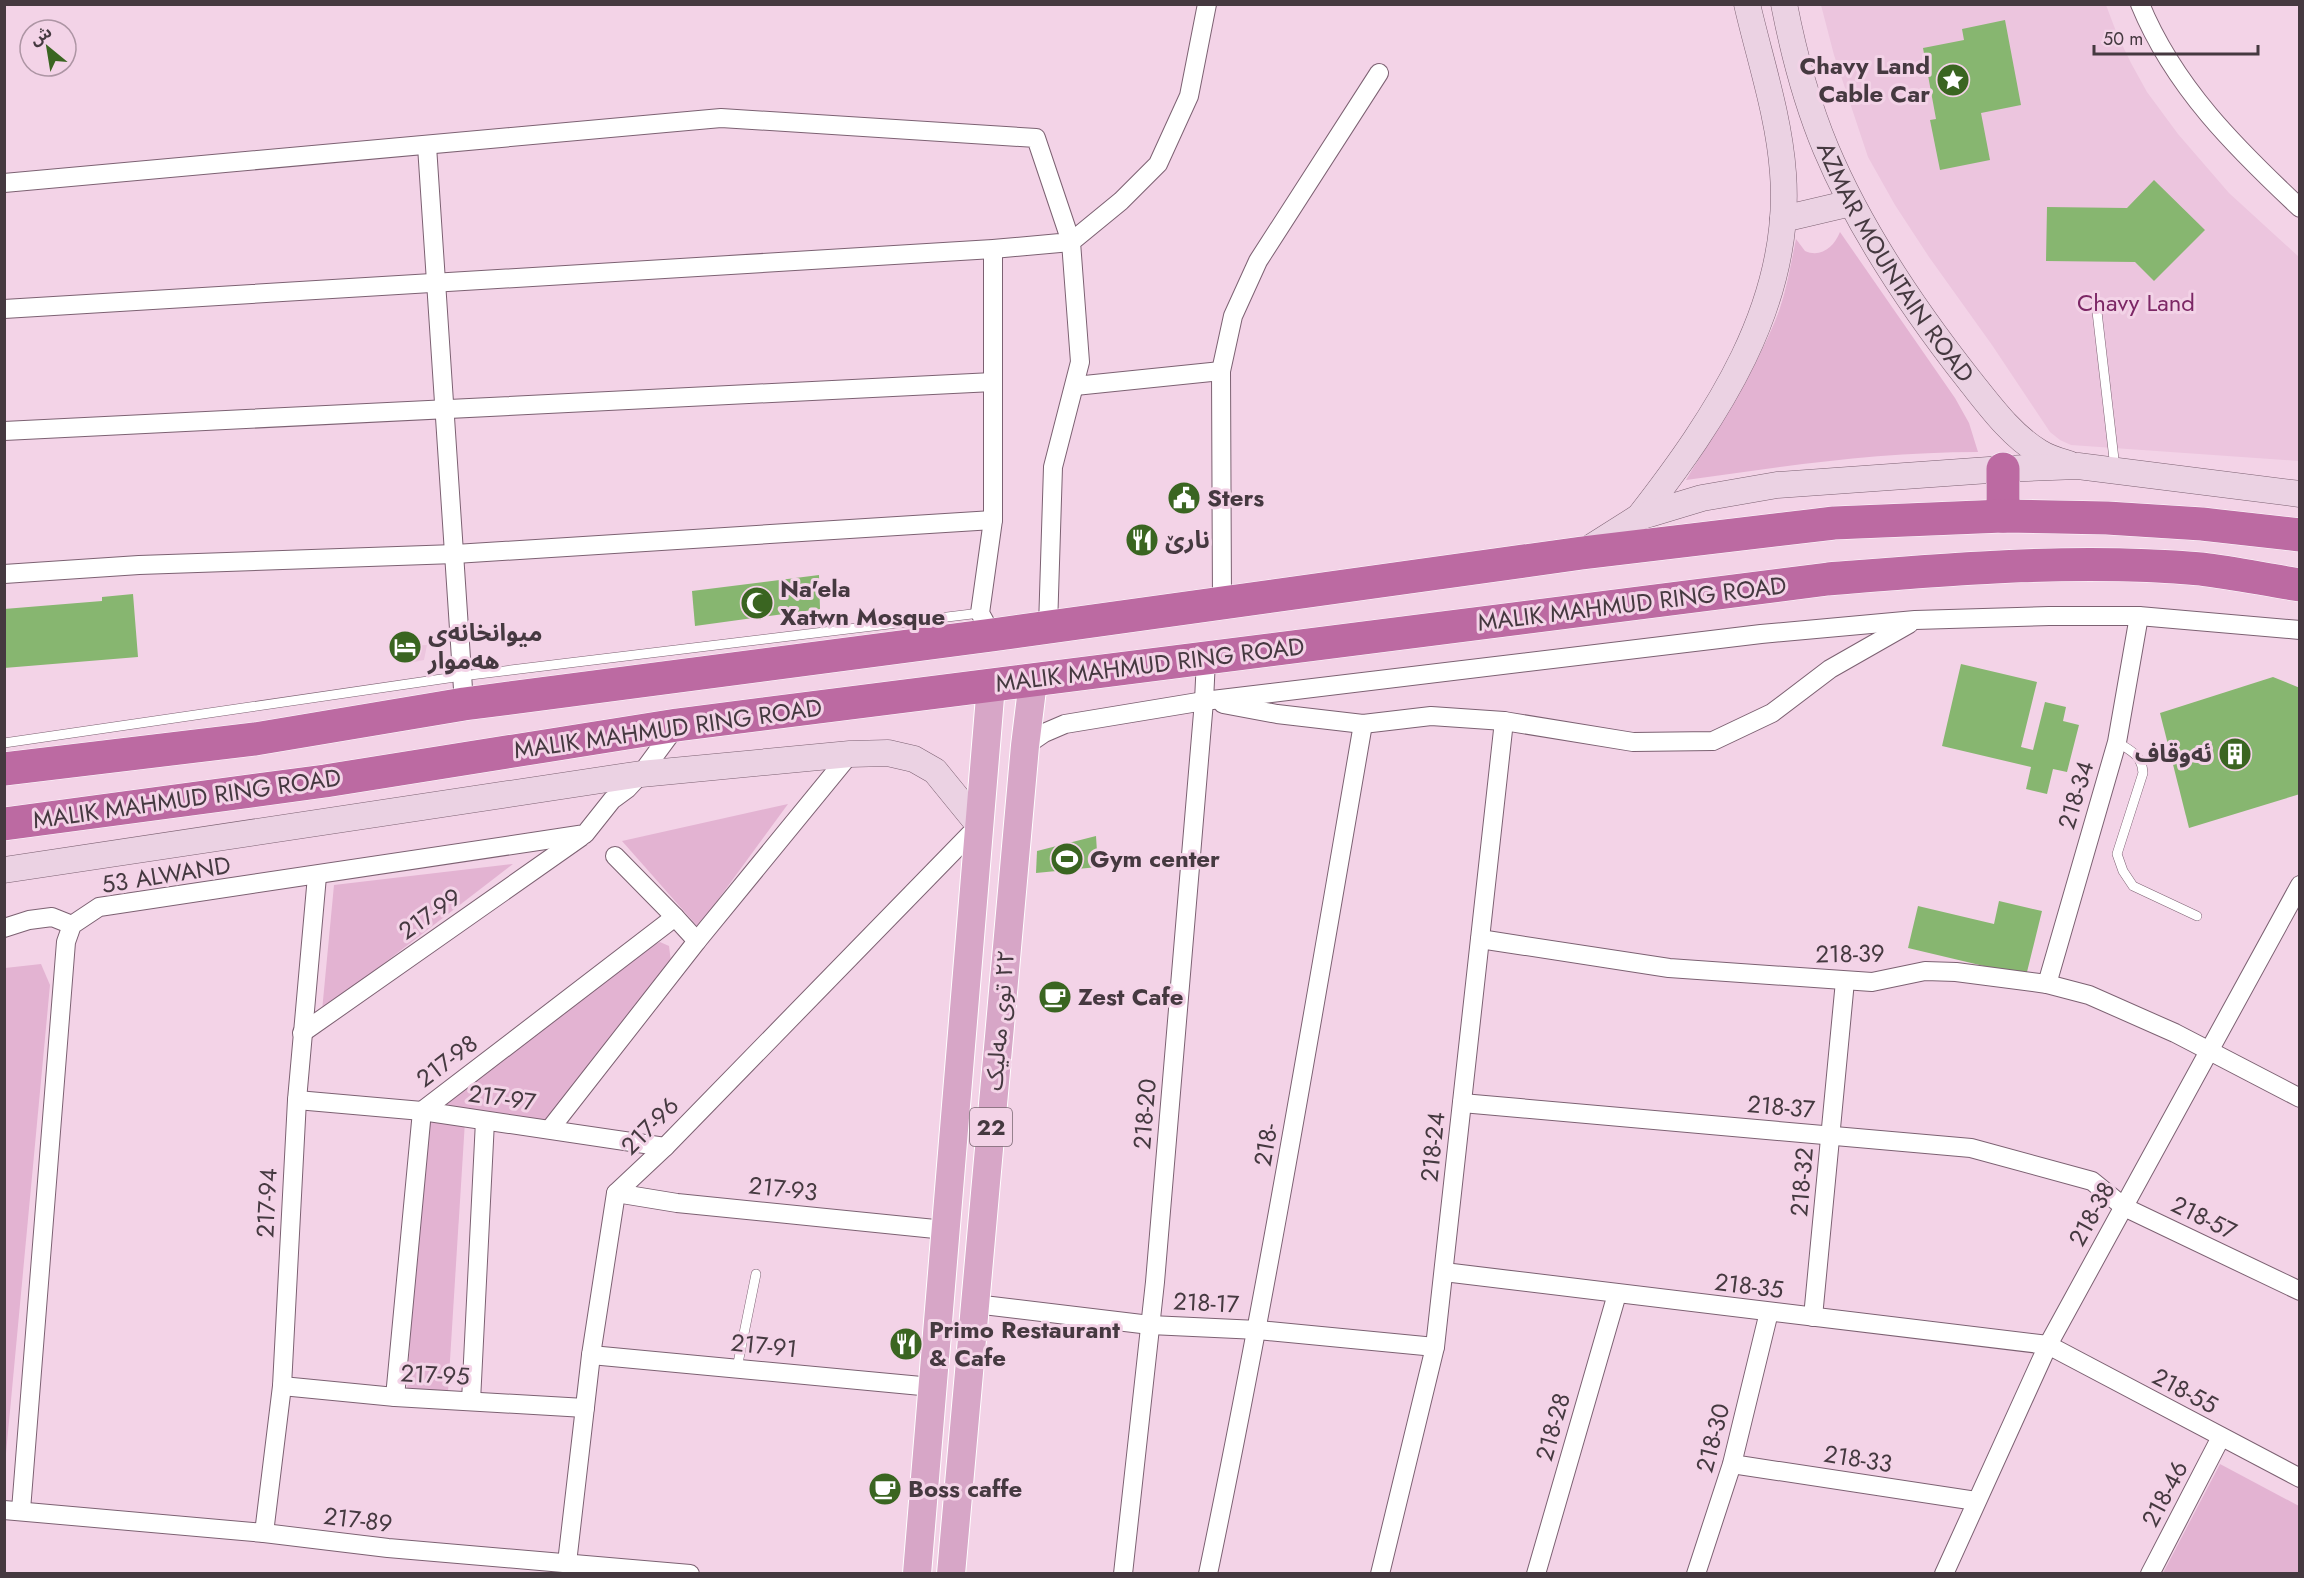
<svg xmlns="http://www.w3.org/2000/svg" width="2304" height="1578" font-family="Jost,'Noto Sans Arabic',sans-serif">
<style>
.built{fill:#ecc5de}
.green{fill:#e3b3d2}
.building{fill:#87b670}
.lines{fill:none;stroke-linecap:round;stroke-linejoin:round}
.lane-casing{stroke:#7c6172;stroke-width:10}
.street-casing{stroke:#7c6172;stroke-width:20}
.secondary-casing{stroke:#7c6172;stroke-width:27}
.primary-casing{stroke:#fff;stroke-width:30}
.highway-casing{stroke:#fff;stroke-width:34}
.path{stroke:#bda3b3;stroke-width:4;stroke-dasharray:4.5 3;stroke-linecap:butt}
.lane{stroke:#fff;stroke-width:9}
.street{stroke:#fff;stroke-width:18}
.secondary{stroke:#ebd2e3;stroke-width:26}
.primary{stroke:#d7a6c7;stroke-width:28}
.highway{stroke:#bc6aa2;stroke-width:33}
.labels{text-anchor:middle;stroke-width:6;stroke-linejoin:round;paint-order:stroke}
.shield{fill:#f3d3e7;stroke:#796772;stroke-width:1.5}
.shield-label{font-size:22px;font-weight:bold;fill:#453940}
.poi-label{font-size:24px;font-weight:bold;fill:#453940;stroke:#f3d3e7;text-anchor:start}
.street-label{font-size:24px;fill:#453940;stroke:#f3d3e7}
.park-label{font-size:24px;fill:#7c2765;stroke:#f3d3e7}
</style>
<rect width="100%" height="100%" fill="#f3d3e7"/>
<!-- built -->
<g class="built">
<polygon points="1821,5 2106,5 2117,34 2131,63 2147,92 2178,134 2229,193 2299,257 2299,461 2071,445 2060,440 2050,432 1992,345 1929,257 1895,205 1868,157 1834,55"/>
<polygon points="427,645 424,660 403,664 403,646"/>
</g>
<!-- green -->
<g class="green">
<path d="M 1840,232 L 1955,398 L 1969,423 L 1978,452 C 1879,452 1783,466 1686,480 C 1719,426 1756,371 1779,311 C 1787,288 1791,263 1796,239 L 1805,251 C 1821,258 1834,247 1840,232 Z"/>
<polygon points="788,804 698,927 622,841"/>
<polygon points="513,864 322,1011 334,885"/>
<polygon points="660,942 669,946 671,962 548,1123 438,1106 644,950"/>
<polygon points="41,964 50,985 5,1464 5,968"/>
<polygon points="424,1118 465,1121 448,1392 407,1390"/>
<polygon points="2220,1464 2299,1506 2299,1573 2163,1573"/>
</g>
<!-- building -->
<g class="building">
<polygon points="2005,20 2021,105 1981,113 1990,160 1940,170 1930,120 1936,119 1923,48 1964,40 1962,29"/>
<polygon points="2154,180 2205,230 2154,281 2135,262 2046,261 2047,207 2127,208"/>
<polygon points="819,575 820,609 695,626 692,591"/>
<polygon points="133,594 138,657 4,668 4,609 102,601 102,597"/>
<polygon points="1961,664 2037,682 2021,747 2033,750 2045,702 2066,707 2063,721 2079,725 2067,772 2053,769 2047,794 2026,789 2031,767 1942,746"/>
<polygon points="2273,677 2300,688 2300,794 2189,828 2160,713"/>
<polygon points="1096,836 1098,867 1036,873 1037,851"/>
<polygon points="1999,901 2042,911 2026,976 1908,948 1918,906 1994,924"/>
</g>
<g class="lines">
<defs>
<g id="lane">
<polyline points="2096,303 2115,468"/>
<path d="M 2117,742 C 2131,751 2142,755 2143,773 L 2117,854 L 2123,871 L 2133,886 L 2197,916"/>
<polyline points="4,743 462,676 980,613"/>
<polyline points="737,1368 756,1274"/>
</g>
<g id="street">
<path d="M 2140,4 C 2174,87 2236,148 2300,208"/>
<polyline points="427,146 464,704"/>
<polyline points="4,183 721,118 1036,138 1071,242 993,249 4,309"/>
<polyline points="1075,386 1221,371"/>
<polyline points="4,431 993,382"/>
<polyline points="4,574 139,565 455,554 993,520"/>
<polyline points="1222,603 1221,371 1233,316 1258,261 1379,73"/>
<polyline points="1048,627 1053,467 1080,362 1071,242 1121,201 1158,164 1189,96 1207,4"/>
<polyline points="992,635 980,613 993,520 993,249"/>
<polyline points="1223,704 1277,714 1363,724 1431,716 1504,721 1633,742 1713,741 1772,713 1830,669 1909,624"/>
<polyline points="1025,746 1044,733 1065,724 1204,701 1761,634 1915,620 2049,616 2139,616 2300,630"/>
<polyline points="615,856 675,917"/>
<polyline points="4,928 29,920 52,917 72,925"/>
<polyline points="1480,939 1669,968 1872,982 1925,971 1956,972 2047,984 2089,995 2175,1033 2300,1098"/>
<polyline points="2047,984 2117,742 2139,616"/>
<polyline points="302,1033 581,837"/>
<polyline points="297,1100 422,1111 665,1147"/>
<polyline points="1462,1103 1971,1148 2092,1181 2124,1207 2300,1291"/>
<polyline points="550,1129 697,941 850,754"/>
<polyline points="616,1193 677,1203 945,1230"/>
<polyline points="1444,1272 2048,1345 2300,1478"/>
<polyline points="975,1304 1150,1325 1258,1330 1435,1347"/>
<polyline points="1813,1317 1845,981"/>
<polyline points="591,1355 932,1387"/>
<polyline points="282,1386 395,1397 585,1408"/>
<polyline points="395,1397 422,1111 675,917 697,941"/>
<polyline points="471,1401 485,1121"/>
<polyline points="1732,1464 1976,1501"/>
<polyline points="4,1510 264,1533 388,1548 690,1574"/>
<polyline points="21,1510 66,942 72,925 99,907 585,834 612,800 627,789 641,774 677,725"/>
<polyline points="264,1533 282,1386 297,1100 317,876"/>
<polyline points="567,1563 591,1355 616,1193 665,1147 979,825"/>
<polyline points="1123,1574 1155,1282 1204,701 1206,659"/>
<path d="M 1208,1574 C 1267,1291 1314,1008 1363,724"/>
<polyline points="1380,1574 1435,1347 1504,721"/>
<polyline points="1536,1574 1617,1294"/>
<polyline points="1696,1574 1732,1464 1769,1312"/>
<polyline points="1944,1574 2048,1345 2300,885"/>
<polyline points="2150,1574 2221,1437"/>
</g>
<g id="secondary">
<path id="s1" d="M 1784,4 C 1793,50 1808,106 1826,149 C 1861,232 1914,310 1970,381 C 1990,406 2011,435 2039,452 C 2048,458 2059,461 2069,464"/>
<polyline points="1783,219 1851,203"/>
<path d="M 1639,517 C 1716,418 1793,304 1783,173 C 1779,116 1760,60 1747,4"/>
<polyline points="1587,550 1639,517 1702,498 1777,485 2003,469 2078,466 2300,494"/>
<polyline points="4,870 641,774 850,754 888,753 914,759 935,771 979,825"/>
</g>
<g id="primary">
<polyline points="917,1574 991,685"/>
<polyline points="951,1574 1025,746 1033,681"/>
</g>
<g id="highway">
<polyline points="2003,469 2003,516"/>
<polyline points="4,769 255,739 464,704 992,635 1582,553 1834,523 2003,516 2107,518 2202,524 2300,535"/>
<path d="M 4,824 L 325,781 L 677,725 L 1828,579 C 1951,569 2077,558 2201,569 C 2234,573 2267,580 2300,585"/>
</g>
</defs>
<!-- lane casing -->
<use href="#lane" class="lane-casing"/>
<!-- street casing -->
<use href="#street" class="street-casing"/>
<!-- secondary casing -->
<use href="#secondary" class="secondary-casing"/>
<!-- primary casing -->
<use href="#primary" class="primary-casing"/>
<!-- highway casing -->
<use href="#highway" class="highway-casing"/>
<!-- path -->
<polyline class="path" points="1833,4 1833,5"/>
<!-- lane -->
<use href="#lane" class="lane"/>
<!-- street -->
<use href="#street" class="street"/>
<!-- secondary -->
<use href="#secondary" class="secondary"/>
<!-- primary -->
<use href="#primary" class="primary"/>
<!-- highway -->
<use href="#highway" class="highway"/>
</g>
<!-- icons -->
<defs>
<symbol id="sight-disc" viewBox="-11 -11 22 22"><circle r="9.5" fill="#3a6521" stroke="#f3d3e7"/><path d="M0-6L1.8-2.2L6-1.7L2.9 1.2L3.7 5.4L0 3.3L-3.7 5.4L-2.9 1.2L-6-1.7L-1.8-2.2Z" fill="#fff"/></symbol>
<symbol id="civic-disc" viewBox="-11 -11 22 22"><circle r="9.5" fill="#3a6521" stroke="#f3d3e7"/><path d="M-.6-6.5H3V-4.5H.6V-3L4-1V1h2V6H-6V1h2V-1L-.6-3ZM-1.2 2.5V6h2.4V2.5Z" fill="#fff"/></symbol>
<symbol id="restaurant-disc" viewBox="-11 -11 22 22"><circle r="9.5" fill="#3a6521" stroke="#f3d3e7"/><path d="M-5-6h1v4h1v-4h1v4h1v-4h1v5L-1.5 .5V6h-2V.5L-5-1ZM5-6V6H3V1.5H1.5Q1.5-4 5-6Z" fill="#fff"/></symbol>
<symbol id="mosque-disc" viewBox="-11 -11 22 22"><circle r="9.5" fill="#3a6521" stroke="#f3d3e7"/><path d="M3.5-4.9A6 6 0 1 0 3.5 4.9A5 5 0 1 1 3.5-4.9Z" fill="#fff"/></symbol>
<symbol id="hotel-disc" viewBox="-11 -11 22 22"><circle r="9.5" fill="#3a6521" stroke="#f3d3e7"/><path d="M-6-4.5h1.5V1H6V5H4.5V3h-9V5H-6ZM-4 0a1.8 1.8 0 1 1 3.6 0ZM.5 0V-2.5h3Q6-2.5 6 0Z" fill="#fff"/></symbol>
<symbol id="building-disc" viewBox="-11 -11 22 22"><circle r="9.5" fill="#3a6521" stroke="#f3d3e7"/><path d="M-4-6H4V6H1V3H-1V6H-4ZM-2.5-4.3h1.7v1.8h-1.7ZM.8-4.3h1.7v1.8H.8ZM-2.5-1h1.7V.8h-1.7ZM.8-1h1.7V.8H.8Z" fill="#fff"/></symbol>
<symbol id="stadium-disc" viewBox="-11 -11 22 22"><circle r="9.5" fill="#3a6521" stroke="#f3d3e7"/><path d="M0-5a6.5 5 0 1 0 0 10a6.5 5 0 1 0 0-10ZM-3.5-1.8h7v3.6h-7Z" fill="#fff"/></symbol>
<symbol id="cafe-disc" viewBox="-11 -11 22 22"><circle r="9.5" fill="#3a6521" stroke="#f3d3e7"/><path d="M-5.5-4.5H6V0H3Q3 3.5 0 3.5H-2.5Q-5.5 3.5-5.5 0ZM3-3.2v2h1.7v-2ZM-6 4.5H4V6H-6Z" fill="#fff"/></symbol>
</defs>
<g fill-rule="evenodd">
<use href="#sight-disc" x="1934" y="61" width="38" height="38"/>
<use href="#civic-disc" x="1165" y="479" width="38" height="38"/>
<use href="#restaurant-disc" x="1123" y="521" width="38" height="38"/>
<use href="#mosque-disc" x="738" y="584" width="38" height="38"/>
<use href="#hotel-disc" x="386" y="628" width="38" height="38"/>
<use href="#building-disc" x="2216" y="735" width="38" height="38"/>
<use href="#stadium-disc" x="1048" y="840" width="38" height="38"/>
<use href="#cafe-disc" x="1036" y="978" width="38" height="38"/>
<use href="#restaurant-disc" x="887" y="1325" width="38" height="38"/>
<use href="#cafe-disc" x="866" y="1470" width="38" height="38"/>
</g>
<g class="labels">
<!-- shield labels -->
<rect class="shield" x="970" y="1108" width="42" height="38" rx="4.5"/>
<g class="shield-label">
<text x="991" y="1135">22</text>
</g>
<!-- poi labels -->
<g class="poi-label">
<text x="1930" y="74" text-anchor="end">Chavy Land<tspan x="1930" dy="28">Cable Car</tspan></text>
<text x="1207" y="506">Sters</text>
<text x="1165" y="548">نارێ</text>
<text x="780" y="597">Na'ela<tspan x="780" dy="28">Xatwn Mosque</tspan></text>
<text x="428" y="641">میوانخانەی<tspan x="428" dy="28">هەموار</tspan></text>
<text x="2212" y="762" text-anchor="end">ئەوقاف</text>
<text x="1090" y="867">Gym center</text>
<text x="1078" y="1005">Zest Cafe</text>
<text x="929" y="1338">Primo Restaurant<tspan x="929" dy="28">&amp; Cafe</tspan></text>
<text x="908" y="1497">Boss caffe</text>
</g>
<!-- street labels -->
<g class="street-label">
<text dy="8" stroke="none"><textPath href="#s1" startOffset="284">AZMAR MOUNTAIN ROAD</textPath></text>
<text transform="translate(1632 604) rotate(-7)" y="8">MALIK MAHMUD RING ROAD</text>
<text transform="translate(1150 665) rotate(-7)" y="8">MALIK MAHMUD RING ROAD</text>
<text transform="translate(668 729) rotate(-8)" y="8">MALIK MAHMUD RING ROAD</text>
<text transform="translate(2076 795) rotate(-73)" y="8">218-34</text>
<text transform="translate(187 799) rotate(-8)" y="8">MALIK MAHMUD RING ROAD</text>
<text transform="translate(166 875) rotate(-9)" y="8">53 ALWAND</text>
<text transform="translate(430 914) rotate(-35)" y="8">217-99</text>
<text transform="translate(1850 954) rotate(-1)" y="8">218-39</text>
<text transform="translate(1000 1020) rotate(-85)" y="8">٢٢ توی مەلیک</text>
<text transform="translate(447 1061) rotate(-37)" y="8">217-98</text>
<text transform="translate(502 1098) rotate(8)" y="8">217-97</text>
<text transform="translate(1781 1107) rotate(5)" y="8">218-37</text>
<text transform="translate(1145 1114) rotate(-85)" y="8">218-20</text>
<text transform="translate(650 1126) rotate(-45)" y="8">217-96</text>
<text transform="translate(1266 1145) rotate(-80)" y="8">218-</text>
<text transform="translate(1433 1147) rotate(-84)" y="8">218-24</text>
<text transform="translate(1802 1182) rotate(-85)" y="8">218-32</text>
<text transform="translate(783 1189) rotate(6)" y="8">217-93</text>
<text transform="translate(267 1203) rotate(-87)" y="8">217-94</text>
<text transform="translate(2092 1214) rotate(-61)" y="8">218-38</text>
<text transform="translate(2204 1218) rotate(26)" y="8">218-57</text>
<text transform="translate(1749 1286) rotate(7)" y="8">218-35</text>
<text transform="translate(1206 1303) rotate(3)" y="8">218-17</text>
<text transform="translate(764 1346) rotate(6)" y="8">217-91</text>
<text transform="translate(435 1375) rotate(3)" y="8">217-95</text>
<text transform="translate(2185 1391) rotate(28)" y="8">218-55</text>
<text transform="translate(1553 1427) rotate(-74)" y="8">218-28</text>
<text transform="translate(1713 1438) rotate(-75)" y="8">218-30</text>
<text transform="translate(1858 1459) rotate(9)" y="8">218-33</text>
<text transform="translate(2165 1494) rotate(-62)" y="8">218-46</text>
<text transform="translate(358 1520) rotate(7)" y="8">217-89</text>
</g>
<!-- park labels -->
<g class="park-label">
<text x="2136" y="311">Chavy Land</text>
</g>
</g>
<!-- border -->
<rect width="2304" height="1578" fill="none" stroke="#453940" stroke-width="12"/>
<!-- north arrow -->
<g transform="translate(48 48) rotate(330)"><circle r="28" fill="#f3d3e7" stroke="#ad95a4" stroke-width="1.5"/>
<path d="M0-4.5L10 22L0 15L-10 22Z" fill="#3a6521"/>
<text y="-9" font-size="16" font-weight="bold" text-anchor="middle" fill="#453940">ش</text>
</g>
<!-- scale -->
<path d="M2094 45v9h164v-9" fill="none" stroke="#453940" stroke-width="3"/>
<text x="2103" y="45" font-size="18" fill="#453940" stroke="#f3d3e7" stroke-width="4.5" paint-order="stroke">50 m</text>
</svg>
